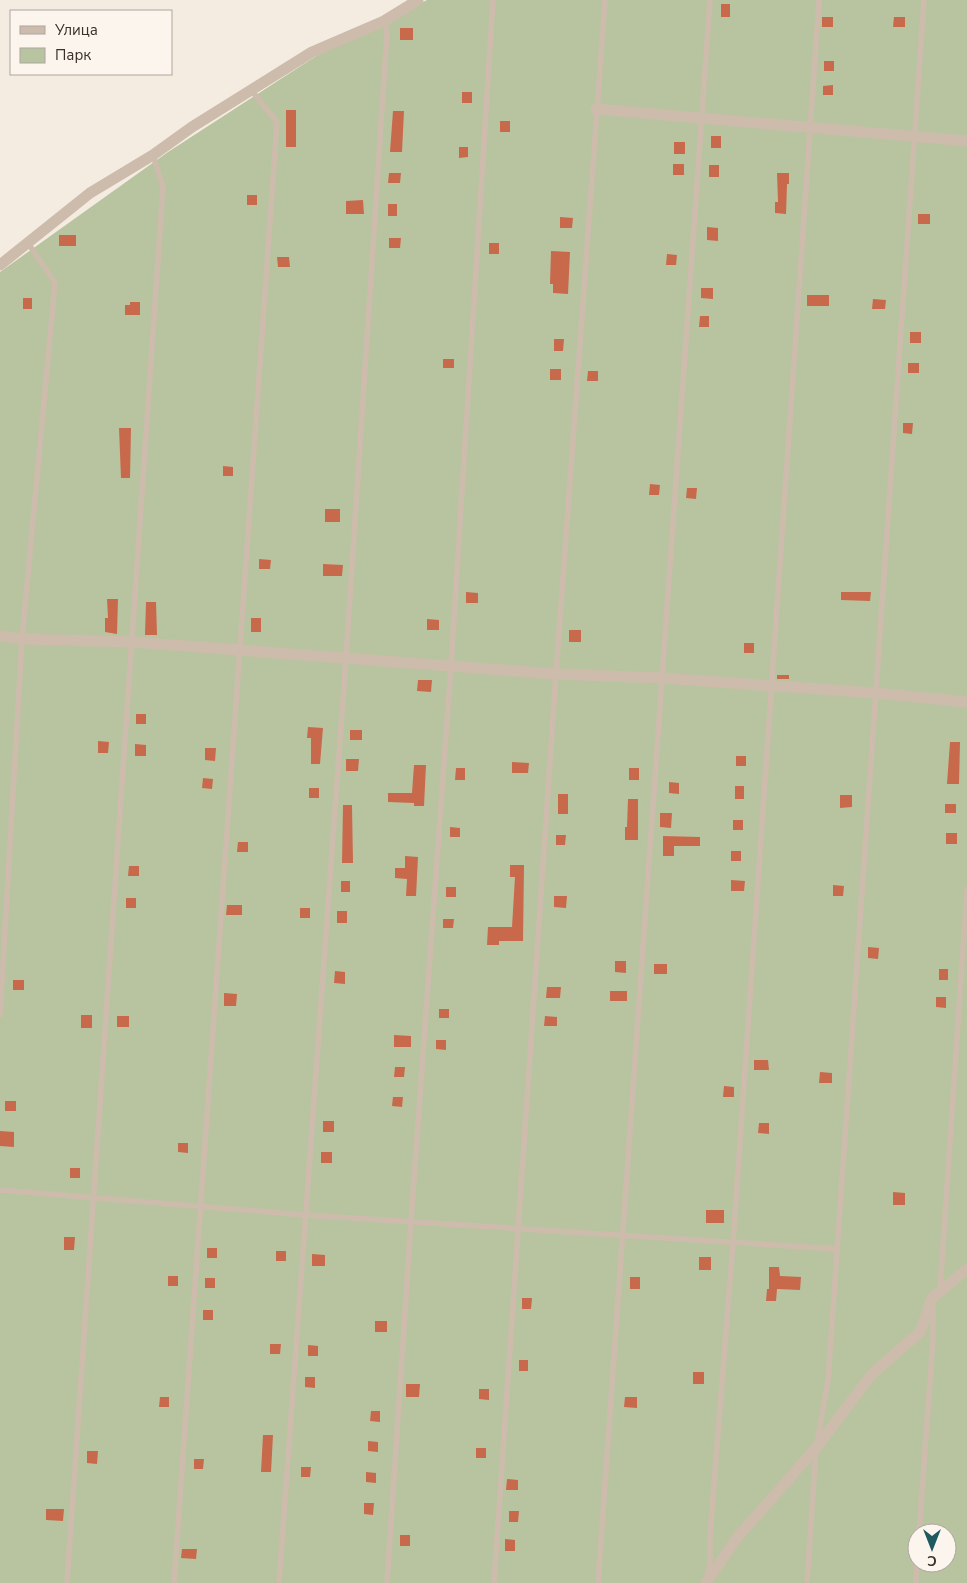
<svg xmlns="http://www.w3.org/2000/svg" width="967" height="1583" font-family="'Nunito Sans',sans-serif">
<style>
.green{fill:#b8c4a0;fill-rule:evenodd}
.building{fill:#c8694b}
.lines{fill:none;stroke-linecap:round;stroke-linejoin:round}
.service{stroke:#cdbbac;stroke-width:5.5}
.minor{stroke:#cdbbac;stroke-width:11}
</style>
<rect width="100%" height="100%" fill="#f4ebe1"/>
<!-- green -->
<path class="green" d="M 427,0 L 967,0 L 967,1583 L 0,1583 L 0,272 L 168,152 L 327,49 ZM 917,1533 L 947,1533 L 947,1563 L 917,1563 Z"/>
<!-- building -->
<g class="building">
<rect x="721" y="4" width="9" height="13"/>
<rect x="822" y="17" width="11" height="10"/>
<polygon points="894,17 905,17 905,27 893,27"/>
<rect x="400" y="28" width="13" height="12"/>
<rect x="824" y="61" width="10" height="10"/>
<polygon points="833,85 833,95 823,95 823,86"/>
<rect x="462" y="92" width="10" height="11"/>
<rect x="286" y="110" width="10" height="37"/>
<polygon points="393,111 404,111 402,152 390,152"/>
<rect x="500" y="121" width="10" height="11"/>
<rect x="711" y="136" width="10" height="12"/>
<rect x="674" y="142" width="11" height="12"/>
<polygon points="459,147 468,147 468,157 459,158"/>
<rect x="673" y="164" width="11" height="11"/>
<rect x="709" y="165" width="10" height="12"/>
<polygon points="389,173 401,173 400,183 388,183"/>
<polygon points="777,173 789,173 789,184 787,184 786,214 775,213 775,202 778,202"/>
<rect x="247" y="195" width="10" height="10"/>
<polygon points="363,200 364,214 346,214 346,201"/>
<rect x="388" y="204" width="9" height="12"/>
<rect x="918" y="214" width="12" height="10"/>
<polygon points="560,217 573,218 572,228 560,228"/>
<polygon points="707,227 718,228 718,241 707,240"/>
<rect x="59" y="235" width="17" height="11"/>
<polygon points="389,238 401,238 400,248 389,248"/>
<rect x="489" y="243" width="10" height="11"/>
<polygon points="551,251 570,252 568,294 553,293 553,284 550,284"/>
<polygon points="667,254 677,255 676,265 666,265"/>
<polygon points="277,257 289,257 290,267 278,267"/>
<polygon points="701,288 713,288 713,299 701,298"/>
<rect x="807" y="295" width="22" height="11"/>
<rect x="23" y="298" width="9" height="11"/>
<polygon points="873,299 886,300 885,309 872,309"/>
<polygon points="130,302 140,302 140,315 125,315 125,305 130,305"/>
<polygon points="700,316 709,316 709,327 699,327"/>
<rect x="910" y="332" width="11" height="11"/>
<polygon points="554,339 564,339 563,351 554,351"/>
<rect x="443" y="359" width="11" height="9"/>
<rect x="908" y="363" width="11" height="10"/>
<rect x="550" y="369" width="11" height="11"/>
<polygon points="588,371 598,371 598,381 587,381"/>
<polygon points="903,423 913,423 912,434 903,433"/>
<polygon points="119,428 131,428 130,478 121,478"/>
<polygon points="223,466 233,467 233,476 223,476"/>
<polygon points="650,484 660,485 659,495 649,495"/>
<polygon points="687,488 697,488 696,499 686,498"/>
<rect x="325" y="509" width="15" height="13"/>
<polygon points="259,559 271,560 270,569 259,569"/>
<polygon points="323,564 343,565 342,576 323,576"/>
<polygon points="466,592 478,593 478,603 466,603"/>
<polygon points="841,592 871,592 870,601 841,600"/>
<polygon points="107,599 118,599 117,634 105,632 105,618 108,618"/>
<polygon points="146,602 156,602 157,635 145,635"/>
<rect x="251" y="618" width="10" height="14"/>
<polygon points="427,619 439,620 439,630 427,630"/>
<rect x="569" y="630" width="12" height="12"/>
<rect x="744" y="643" width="10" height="10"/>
<rect x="777" y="675" width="12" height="4"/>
<polygon points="418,680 432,680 431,692 417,691"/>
<rect x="136" y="714" width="10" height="10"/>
<polygon points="308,727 323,728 320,764 311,764 311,738 307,738"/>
<rect x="350" y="730" width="12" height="10"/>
<polygon points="98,741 109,742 108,753 98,753"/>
<polygon points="950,742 960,742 959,784 947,784"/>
<polygon points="135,744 146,745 146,756 135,756"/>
<polygon points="205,748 216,748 215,761 205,760"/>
<rect x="736" y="756" width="10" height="10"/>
<polygon points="346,759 359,759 358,771 346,771"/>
<polygon points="512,762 529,763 528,773 512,773"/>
<polygon points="414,765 426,765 424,806 414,806 414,803 388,802 388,793 412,793"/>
<polygon points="456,768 465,768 465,780 455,780"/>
<rect x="629" y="768" width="10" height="12"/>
<polygon points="203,778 213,779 212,789 202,788"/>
<polygon points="669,782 679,783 679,794 669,793"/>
<rect x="735" y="786" width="9" height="13"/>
<rect x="309" y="788" width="10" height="10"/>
<rect x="558" y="794" width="10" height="20"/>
<polygon points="840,795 852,795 852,807 840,808"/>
<polygon points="628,799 638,799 638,840 625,840 625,827 627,827"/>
<rect x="945" y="804" width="11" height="9"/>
<polygon points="343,805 352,805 353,863 342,863"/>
<polygon points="660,813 672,813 671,828 660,827"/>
<rect x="733" y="820" width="10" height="10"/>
<polygon points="450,827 460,828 460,837 450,837"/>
<rect x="946" y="833" width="11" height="11"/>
<polygon points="556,835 566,835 565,845 556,845"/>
<polygon points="663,836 700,837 700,846 674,846 674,856 663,856"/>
<polygon points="238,842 248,842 248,852 237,852"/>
<rect x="731" y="851" width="10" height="10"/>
<polygon points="405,856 418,857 416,896 406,896 407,879 395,878 395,868 405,868"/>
<polygon points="510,865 524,865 523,941 499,941 499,945 487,945 488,927 512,927 515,877 510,877"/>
<polygon points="129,866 139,866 139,876 128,876"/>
<polygon points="731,880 745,881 744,891 731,891"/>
<rect x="341" y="881" width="9" height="11"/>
<polygon points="833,885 844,886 843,896 833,896"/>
<rect x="446" y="887" width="10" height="10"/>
<polygon points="554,896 567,896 566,908 554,907"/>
<rect x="126" y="898" width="10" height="10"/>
<polygon points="227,905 242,905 242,915 226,915"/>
<rect x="300" y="908" width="10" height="10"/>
<rect x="337" y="911" width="10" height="12"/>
<polygon points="443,919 454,919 453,928 443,928"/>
<polygon points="868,947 879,948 878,959 868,958"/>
<polygon points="615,961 626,961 626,973 615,972"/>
<rect x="654" y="964" width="13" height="10"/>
<rect x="939" y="969" width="9" height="11"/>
<polygon points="335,971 345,972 345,984 334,983"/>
<rect x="13" y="980" width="11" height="10"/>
<polygon points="547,987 561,987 560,998 546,998"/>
<rect x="610" y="991" width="17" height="10"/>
<polygon points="224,993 237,994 236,1006 224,1006"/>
<polygon points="936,997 946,997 946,1008 936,1007"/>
<rect x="439" y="1009" width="10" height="9"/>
<rect x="81" y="1015" width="11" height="13"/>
<rect x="117" y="1016" width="12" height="11"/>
<polygon points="545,1016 557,1017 557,1026 544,1026"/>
<polygon points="394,1035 411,1036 411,1047 394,1047"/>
<polygon points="436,1040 446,1040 446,1050 436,1049"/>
<polygon points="754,1060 768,1060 769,1070 754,1070"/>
<polygon points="395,1067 405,1067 404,1077 394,1077"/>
<polygon points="820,1072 832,1073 832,1083 819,1083"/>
<polygon points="724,1086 734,1087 734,1097 723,1097"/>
<polygon points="393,1097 403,1097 402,1107 392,1106"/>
<rect x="5" y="1101" width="11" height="10"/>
<rect x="323" y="1121" width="11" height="11"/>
<polygon points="759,1123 769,1123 769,1134 758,1133"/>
<polygon points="0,1131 14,1132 14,1147 0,1146"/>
<polygon points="178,1143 188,1143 188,1153 178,1152"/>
<rect x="321" y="1152" width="11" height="11"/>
<rect x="70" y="1168" width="10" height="10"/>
<polygon points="893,1192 905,1193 905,1205 893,1205"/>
<rect x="706" y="1210" width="18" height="13"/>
<polygon points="64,1237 75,1237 74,1250 64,1250"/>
<rect x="207" y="1248" width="10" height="10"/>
<rect x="276" y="1251" width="10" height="10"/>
<polygon points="312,1254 325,1255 325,1266 312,1266"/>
<rect x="699" y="1257" width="12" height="13"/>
<polygon points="769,1267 779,1267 780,1276 801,1277 800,1290 777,1289 776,1301 766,1301 767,1289 769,1289"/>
<rect x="168" y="1276" width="10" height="10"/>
<rect x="630" y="1277" width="10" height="12"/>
<rect x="205" y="1278" width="10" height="10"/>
<polygon points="522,1298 532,1298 531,1309 522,1309"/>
<rect x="203" y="1310" width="10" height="10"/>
<rect x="375" y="1321" width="12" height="11"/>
<polygon points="270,1344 281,1344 280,1354 270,1354"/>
<polygon points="308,1345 318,1346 318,1356 308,1356"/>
<rect x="519" y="1360" width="9" height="11"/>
<rect x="693" y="1372" width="11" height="12"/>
<polygon points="305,1377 315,1377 315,1388 305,1387"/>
<polygon points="406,1384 420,1384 419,1397 406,1397"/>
<polygon points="479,1389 489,1389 489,1400 479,1399"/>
<polygon points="160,1397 169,1397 169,1407 159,1407"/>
<polygon points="625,1397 637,1397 637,1408 624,1407"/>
<polygon points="371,1411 380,1411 380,1422 370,1421"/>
<polygon points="263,1435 273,1435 271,1472 261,1472"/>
<polygon points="368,1441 378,1442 378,1452 368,1451"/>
<rect x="476" y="1448" width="10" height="10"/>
<polygon points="87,1451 98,1451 97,1464 87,1463"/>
<polygon points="194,1459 204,1459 203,1469 194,1469"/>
<polygon points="301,1467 311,1467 310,1477 301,1477"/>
<polygon points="366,1472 376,1473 376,1483 366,1482"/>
<polygon points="507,1479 518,1480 518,1490 506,1490"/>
<polygon points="364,1503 374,1503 373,1515 364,1514"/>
<polygon points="46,1509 64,1509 63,1521 46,1520"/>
<polygon points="509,1511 519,1511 518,1522 509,1522"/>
<rect x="400" y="1535" width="10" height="11"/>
<polygon points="505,1539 515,1540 515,1551 505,1551"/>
<polygon points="182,1549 197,1549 196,1559 181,1558"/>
</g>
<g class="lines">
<!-- service -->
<g class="service">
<polyline points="0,1015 22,639 55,283 28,243"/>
<polyline points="0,1190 305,1215 837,1249"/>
<polyline points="940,1291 967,889"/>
<polyline points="919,1533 933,1339 933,1306"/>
<polyline points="707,1576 710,1563 710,1535 733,1243 819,0"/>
<polyline points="67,1583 163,187 153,155"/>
<polyline points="174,1583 277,122 251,90"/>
<polyline points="279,1583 346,658 387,33 384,21"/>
<polyline points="387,1583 411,1221 451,666 493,0"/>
<polyline points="494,1583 556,674 605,0"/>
<polyline points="598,1583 710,0"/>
<polyline points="807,1583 816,1448 828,1381 924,0"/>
<polyline points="916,1583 917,1563"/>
</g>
<!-- minor -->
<g class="minor">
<polyline points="596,109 967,141"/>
<polyline points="0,265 90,193 153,155 192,127 312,52 384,21 418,0"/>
<polyline points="0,636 22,639 133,642 556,674 662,678 875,693 967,702"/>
<polyline points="706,1583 736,1539 816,1448 872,1374 920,1332 932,1298 967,1269"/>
</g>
</g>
<!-- legend -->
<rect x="10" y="10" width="162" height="65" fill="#fbf5ee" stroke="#aea6a0"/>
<rect x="20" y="26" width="25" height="8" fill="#cdbbac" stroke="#aea6a0"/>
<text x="55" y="35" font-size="15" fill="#3b302b">Улица</text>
<rect x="20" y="48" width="25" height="15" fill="#b8c4a0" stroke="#aea6a0"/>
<text x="55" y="60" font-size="15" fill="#3b302b">Парк</text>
<!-- north arrow -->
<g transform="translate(932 1548) rotate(180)"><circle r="24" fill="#fbf5ee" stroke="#aea6a0"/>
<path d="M0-4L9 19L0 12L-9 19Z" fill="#1f5a5e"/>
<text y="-8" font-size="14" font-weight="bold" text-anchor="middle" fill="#3b302b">С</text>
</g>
</svg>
